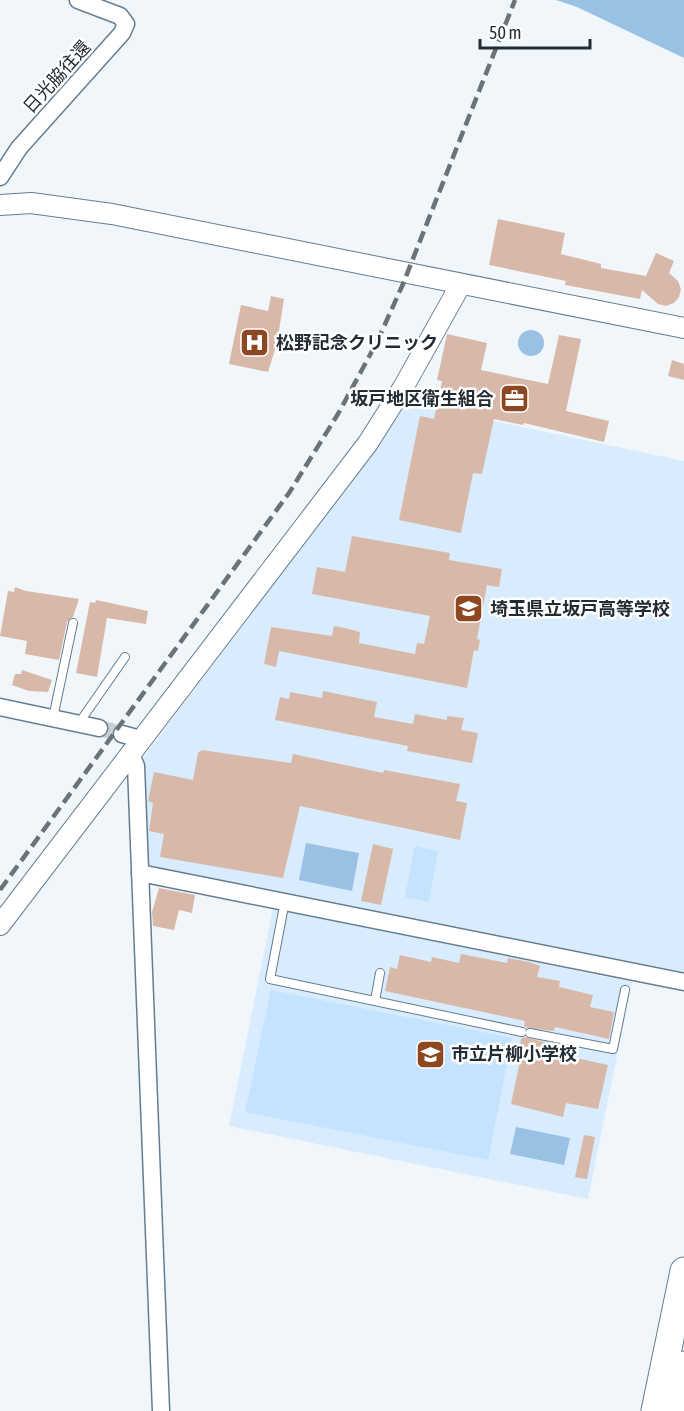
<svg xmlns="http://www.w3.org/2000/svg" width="684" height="1411" font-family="'Asap Condensed','Noto Sans JP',sans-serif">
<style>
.built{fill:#d8ecfd}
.green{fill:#c3e3fe}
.water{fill:#98c1e4}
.building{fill:#d8b9a9}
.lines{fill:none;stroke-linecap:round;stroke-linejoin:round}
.minor-tunnel{stroke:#c8ced3;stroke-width:16;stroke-dasharray:16 8;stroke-linecap:butt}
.service-casing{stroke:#657d91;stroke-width:10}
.minor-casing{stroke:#657d91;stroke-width:19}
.tertiary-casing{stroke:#657d91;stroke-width:22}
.trunk-casing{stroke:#657d91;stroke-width:29}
.service{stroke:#fff;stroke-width:8}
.minor{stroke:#fff;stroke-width:16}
.tertiary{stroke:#fff;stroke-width:20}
.trunk{stroke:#fff;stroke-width:27}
.rail{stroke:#6a727a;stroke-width:4.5;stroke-dasharray:12 6;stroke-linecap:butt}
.labels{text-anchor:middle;stroke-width:5;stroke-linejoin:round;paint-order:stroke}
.street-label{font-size:18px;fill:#222c35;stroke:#fff}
.poi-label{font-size:18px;font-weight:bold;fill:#222c35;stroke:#fff;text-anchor:start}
</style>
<rect width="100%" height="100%" fill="#f1f6fb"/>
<!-- built -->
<g class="built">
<polygon points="408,403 684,461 684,982 148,868 144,757"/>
<polygon points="273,908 632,982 588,1199 229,1126"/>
</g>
<!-- green -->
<g class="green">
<polygon points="415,846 438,851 429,902 405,897"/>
<polygon points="271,990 512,1038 488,1160 245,1112"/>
</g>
<!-- water -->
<g class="water">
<polygon points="556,0 684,0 684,58 577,7"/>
<circle cx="531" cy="343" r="13"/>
<polygon points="306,843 359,853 352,891 299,880"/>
<polygon points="516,1127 570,1138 564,1165 510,1154"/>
</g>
<!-- building -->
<g class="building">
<polygon points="498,219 565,233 561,254 601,264 601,268 646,276 656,253 674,261 669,273 678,281 681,289 679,297 674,303 666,306 658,304 642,290 640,299 565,285 566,281 489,265"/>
<polygon points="271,296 284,299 277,343 268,372 229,364 241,305 268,311"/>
<polygon points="447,334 487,343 481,370 548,384 559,335 581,339 566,411 609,421 604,442 524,423 523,425 494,419 482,474 473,473 461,533 399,520 420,416 434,419 442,381 437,380"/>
<polygon points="672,360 684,364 684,380 668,376"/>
<polygon points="352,536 450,553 449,560 502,569 499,587 487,585 477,639 480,640 478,651 474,650 467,688 279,651 276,667 264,664 271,627 332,636 334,626 345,628 360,632 359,643 415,654 417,643 424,644 430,616 312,594 317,567 345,572"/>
<polygon points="15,587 26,591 79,599 73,617 67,622 59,660 25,654 27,641 0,636 8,591 14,592"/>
<polygon points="96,600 148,611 146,624 107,618 97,677 76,673 90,602 95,603"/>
<polygon points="22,670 52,680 48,692 29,691 12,685 15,674 21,674"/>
<polygon points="323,691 377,702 374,717 413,724 415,714 447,720 447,716 464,718 461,730 478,733 472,763 407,751 408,746 275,720 280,697 289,699 290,692 322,698"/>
<polygon points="202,750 291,763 293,754 383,773 384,770 460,784 456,801 467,803 460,840 300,806 283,878 160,857 164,834 149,831 153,803 148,801 154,772 193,780 198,753"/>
<polygon points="373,844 393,849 381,905 361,901"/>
<polygon points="159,888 195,895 192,913 179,910 174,930 153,926 152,912"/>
<polygon points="461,954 507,963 508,958 529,962 540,966 537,977 560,981 559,987 593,995 590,1007 614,1012 609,1039 555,1027 554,1031 527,1028 524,1026 525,1021 385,991 390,967 397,969 400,955 431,962 432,957 459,963"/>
<polygon points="525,1037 551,1044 549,1052 608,1065 598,1109 566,1103 563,1117 511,1104 523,1047 520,1046 521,1038"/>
<polygon points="584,1135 595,1137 587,1179 575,1177"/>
</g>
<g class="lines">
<!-- minor-tunnel -->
<polyline class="minor-tunnel" points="99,728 122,734"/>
<defs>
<g id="service">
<polyline points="53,718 73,623"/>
<polyline points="79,723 125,657"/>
<polyline points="285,901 270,979 522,1032"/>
<polyline points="375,1001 380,973"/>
<polyline points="530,1033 613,1049 625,990"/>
</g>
<g id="minor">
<polyline points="0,177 19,148 122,33 126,24 120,16 78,0"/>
<polyline points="0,707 99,728"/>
<polyline points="122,734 140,739"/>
<polyline points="130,752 136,766 161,1411"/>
<polyline points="140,873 684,982"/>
</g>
<g id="tertiary">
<polyline points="0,205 31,203 112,214 684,328"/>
<polyline points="0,925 368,443 404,386 461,284"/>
</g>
<g id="trunk">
<polyline points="655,1411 684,1271"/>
<polyline points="674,1411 684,1365"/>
</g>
</defs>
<!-- service casing -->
<use href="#service" class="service-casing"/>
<!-- minor casing -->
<use href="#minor" class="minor-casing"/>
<!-- tertiary casing -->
<use href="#tertiary" class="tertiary-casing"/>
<!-- trunk casing -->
<use href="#trunk" class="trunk-casing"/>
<!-- service -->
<use href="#service" class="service"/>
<!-- minor -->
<use href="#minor" class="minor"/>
<!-- tertiary -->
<use href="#tertiary" class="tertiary"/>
<!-- trunk -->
<use href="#trunk" class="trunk"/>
<!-- rail -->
<polyline class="rail" points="0,890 289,493 338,414 377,342 403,284 515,0"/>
</g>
<!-- icons -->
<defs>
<symbol id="hospital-square" viewBox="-11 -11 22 22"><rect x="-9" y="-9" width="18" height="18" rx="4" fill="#8e4821" stroke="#fff"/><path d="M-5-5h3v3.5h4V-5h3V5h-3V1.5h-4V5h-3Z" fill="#fff"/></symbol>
<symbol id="office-square" viewBox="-11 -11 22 22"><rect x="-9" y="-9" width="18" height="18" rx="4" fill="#8e4821" stroke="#fff"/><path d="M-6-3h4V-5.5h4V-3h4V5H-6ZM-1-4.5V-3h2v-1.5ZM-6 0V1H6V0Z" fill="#fff"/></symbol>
<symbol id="school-square" viewBox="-11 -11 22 22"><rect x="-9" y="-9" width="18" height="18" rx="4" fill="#8e4821" stroke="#fff"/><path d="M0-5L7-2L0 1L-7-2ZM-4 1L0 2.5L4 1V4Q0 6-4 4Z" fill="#fff"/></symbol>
</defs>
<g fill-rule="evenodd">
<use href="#hospital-square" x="238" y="326" width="33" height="33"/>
<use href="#office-square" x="498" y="382" width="33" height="33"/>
<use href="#school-square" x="452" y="592" width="33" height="33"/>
<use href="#school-square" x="414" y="1038" width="33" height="33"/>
</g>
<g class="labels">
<!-- street labels -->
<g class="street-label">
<text transform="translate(57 77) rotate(-48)" y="6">日光脇往還</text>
</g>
<!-- poi labels -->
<g class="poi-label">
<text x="276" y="349">松野記念クリニック</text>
<text x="494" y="405" text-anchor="end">坂戸地区衛生組合</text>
<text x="490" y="615">埼玉県立坂戸高等学校</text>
<text x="451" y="1060">市立片柳小学校</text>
</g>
</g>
<!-- scale -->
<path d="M480 39v9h110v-9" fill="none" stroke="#222c35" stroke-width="3"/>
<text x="489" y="39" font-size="18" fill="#222c35" stroke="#ffffff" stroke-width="4.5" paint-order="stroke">50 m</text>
</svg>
